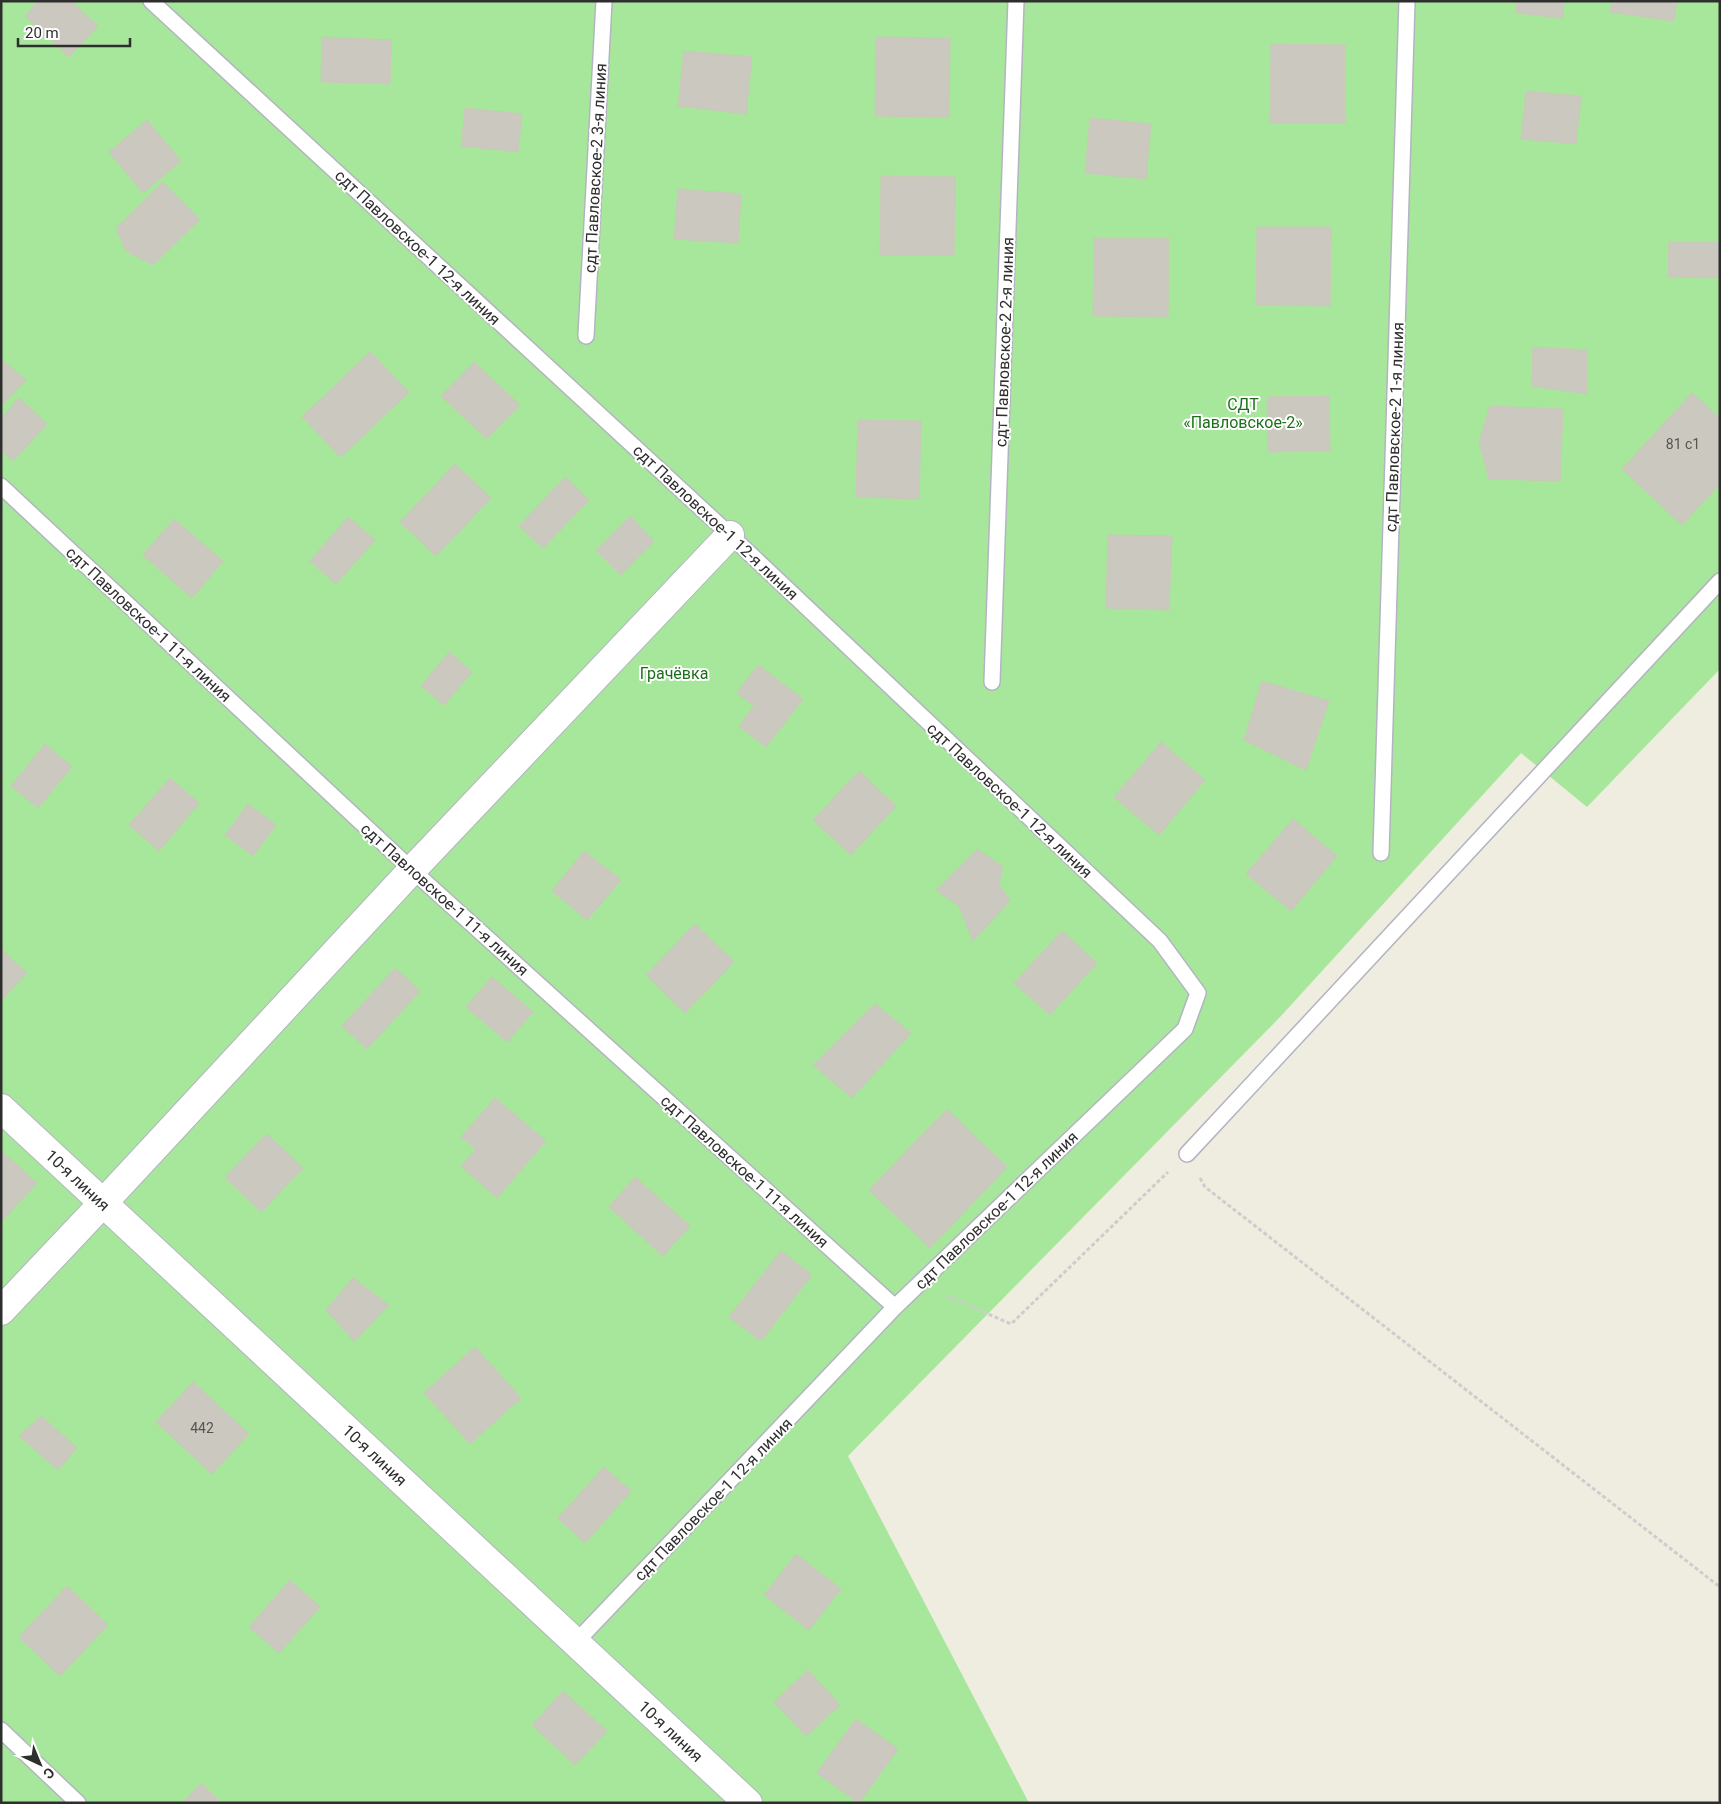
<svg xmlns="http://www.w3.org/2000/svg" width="1721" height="1804" font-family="Roboto,sans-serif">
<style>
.green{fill:#a7e79c}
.building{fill:#cbc8bf;stroke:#cbc8b9}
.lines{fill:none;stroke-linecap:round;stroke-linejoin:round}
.lane-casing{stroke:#b4b4c1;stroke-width:18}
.street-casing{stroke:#b4b4c1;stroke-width:30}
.path{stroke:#cdcdcd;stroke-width:3;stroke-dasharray:4 2.5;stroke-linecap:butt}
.lane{stroke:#fff;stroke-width:15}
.street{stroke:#fff;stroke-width:28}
.labels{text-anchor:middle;stroke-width:4;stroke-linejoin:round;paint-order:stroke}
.number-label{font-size:14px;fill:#555452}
.street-label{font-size:16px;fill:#2e2e2e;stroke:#fff}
.park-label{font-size:16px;fill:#1a7018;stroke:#fff}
</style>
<rect width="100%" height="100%" fill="#efece0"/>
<!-- green -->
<polygon class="green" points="1,1 1720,1 1720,669 1587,807 1521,753 1281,1016 848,1456 1029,1803 1,1803"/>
<!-- building -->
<g class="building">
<polygon points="38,1 71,1 98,26 69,57 25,16"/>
<polygon points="1517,1 1564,1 1563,18 1516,13"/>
<polygon points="1612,1 1677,1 1674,21 1610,12"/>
<polygon points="322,37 391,40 390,84 321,82"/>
<polygon points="876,37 950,38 949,117 875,116"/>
<polygon points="1271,44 1345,45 1345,123 1270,123"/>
<polygon points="684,51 752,57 746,114 678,106"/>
<polygon points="1526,91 1581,96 1576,144 1521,139"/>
<polygon points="465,108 522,114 518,152 461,146"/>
<polygon points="1090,118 1151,124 1146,179 1085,173"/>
<polygon points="147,120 181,161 143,193 109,152"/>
<polygon points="881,176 955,177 954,255 880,255"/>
<polygon points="163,182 200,219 153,265 126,251 116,228"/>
<polygon points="678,189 741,194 738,243 674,239"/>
<polygon points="1257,227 1331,227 1330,306 1256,305"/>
<polygon points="1094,238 1169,238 1168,317 1093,316"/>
<polygon points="1669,242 1720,242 1720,278 1668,277"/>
<polygon points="1533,347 1587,350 1587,394 1532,386"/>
<polygon points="370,352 409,392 341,457 302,417"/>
<polygon points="1,359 26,380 1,406"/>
<polygon points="474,362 520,405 487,439 441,396"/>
<polygon points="1692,393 1720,418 1720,484 1682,525 1622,469"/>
<polygon points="1329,396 1330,451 1268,452 1267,397"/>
<polygon points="19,398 47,424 13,461 1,450 1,418"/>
<polygon points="1490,406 1563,409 1560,481 1489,479 1479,442"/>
<polygon points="858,420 921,421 919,499 856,497"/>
<polygon points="455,464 491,498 436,556 400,522"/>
<polygon points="565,477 589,500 543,548 519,526"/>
<polygon points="630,516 654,541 621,575 596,550"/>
<polygon points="348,517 375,540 336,584 310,561"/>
<polygon points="174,519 223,561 192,598 143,555"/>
<polygon points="1108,535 1172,536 1169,610 1106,608"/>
<polygon points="449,652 472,672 444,705 421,686"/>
<polygon points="758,665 803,699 766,747 739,726 754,706 737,693"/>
<polygon points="1262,681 1329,701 1306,770 1244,740"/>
<polygon points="1161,742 1205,780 1159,835 1114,797"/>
<polygon points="45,744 72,767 38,808 11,786"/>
<polygon points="859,771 896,806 851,855 813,820"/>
<polygon points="170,778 199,803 159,851 129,825"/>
<polygon points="248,804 276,825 253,856 225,835"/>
<polygon points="1293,819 1337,856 1291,911 1246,874"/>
<polygon points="977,849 1003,867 999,884 1010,901 973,941 959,906 936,890"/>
<polygon points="584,851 621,880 587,920 552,891"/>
<polygon points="695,924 734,962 685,1013 646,975"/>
<polygon points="1062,931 1097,963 1050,1015 1014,983"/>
<polygon points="1,949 27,973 1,1000"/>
<polygon points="395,968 420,991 367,1049 342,1026"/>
<polygon points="492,977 533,1012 507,1042 466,1007"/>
<polygon points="875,1004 911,1033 852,1098 813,1065"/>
<polygon points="495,1098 546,1141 497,1198 461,1166 476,1149 461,1137"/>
<polygon points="947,1109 1007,1167 930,1248 869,1190"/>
<polygon points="267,1134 303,1168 261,1212 225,1177"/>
<polygon points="1,1151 37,1183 3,1220 1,1219"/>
<polygon points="635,1177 690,1226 663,1256 609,1207"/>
<polygon points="781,1251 812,1275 761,1341 729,1317"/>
<polygon points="353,1278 389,1305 354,1341 326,1310"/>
<polygon points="475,1347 521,1398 470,1444 424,1393"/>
<polygon points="193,1382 249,1434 212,1474 156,1422"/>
<polygon points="41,1416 77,1448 58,1470 19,1436"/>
<polygon points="604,1467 631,1491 585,1543 558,1518"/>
<polygon points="796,1554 841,1589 809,1630 764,1595"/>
<polygon points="290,1580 320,1607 279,1653 249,1627"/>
<polygon points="67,1586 108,1625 60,1676 19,1637"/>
<polygon points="808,1670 840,1705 806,1736 774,1702"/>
<polygon points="563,1691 607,1731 575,1765 532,1725"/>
<polygon points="856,1719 898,1749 859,1803 817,1773"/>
<polygon points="201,1783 221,1803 182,1803"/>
</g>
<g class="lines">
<defs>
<g id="lane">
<polyline points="151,1 730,535 1160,941 1198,993 1185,1029 895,1307 576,1642"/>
<polyline points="586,336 604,1"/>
<polyline points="1,486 412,870 895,1307"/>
<polyline points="992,682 1016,1"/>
<polyline points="1381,853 1407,1"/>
<polyline points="1187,1154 1720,581"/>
<polyline points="1,1730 78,1803"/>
</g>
<g id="street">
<polyline points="1,1108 748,1803"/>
<polyline points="1,1311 103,1203 412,870 730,535"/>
</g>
</defs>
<!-- lane casing -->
<use href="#lane" class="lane-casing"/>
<!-- street casing -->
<use href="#street" class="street-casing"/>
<!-- path -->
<g class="path">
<polyline points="1200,1178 1205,1187 1720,1587"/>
<polyline points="947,1296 1011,1324 1168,1172"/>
</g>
<!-- lane -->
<use href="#lane" class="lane"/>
<!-- street -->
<use href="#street" class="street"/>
</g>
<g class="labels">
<!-- number labels -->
<g class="number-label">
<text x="1683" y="449">81 с1</text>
<text x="202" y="1433">442</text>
</g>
<!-- street labels -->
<g class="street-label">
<text transform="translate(595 168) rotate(-87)" y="6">сдт Павловское-2 3-я линия</text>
<text transform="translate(418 247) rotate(43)" y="6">сдт Павловское-1 12-я линия</text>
<text transform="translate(1004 342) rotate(-88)" y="6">сдт Павловское-2 2-я линия</text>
<text transform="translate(1394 427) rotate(-88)" y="6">сдт Павловское-2 1-я линия</text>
<text transform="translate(716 522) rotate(43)" y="6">сдт Павловское-1 12-я линия</text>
<text transform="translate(149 624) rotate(43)" y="6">сдт Павловское-1 11-я линия</text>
<text transform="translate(1010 800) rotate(43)" y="6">сдт Павловское-1 12-я линия</text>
<text transform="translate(445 899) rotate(42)" y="6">сдт Павловское-1 11-я линия</text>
<text transform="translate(745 1171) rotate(42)" y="6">сдт Павловское-1 11-я линия</text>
<text transform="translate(78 1180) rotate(43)" y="6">10-я линия</text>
<text transform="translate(996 1210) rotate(-44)" y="6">сдт Павловское-1 12-я линия</text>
<text transform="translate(375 1455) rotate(43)" y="6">10-я линия</text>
<text transform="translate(713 1499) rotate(-46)" y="6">сдт Павловское-1 12-я линия</text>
<text transform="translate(671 1731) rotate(43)" y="6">10-я линия</text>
</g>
<!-- park labels -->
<g class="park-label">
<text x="1243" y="410">СДТ<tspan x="1243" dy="18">«Павловское-2»</tspan></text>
<text x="674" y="679">Грачёвка</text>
</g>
</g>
<!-- border -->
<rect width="1721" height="1804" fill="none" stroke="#2e2e2e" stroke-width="5"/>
<!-- north arrow -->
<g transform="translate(40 1764) rotate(136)" stroke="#ffffff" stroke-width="4" paint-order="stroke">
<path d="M0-4L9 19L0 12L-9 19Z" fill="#2e2e2e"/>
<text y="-8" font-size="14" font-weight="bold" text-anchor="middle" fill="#2e2e2e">С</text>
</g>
<!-- scale -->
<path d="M18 38v8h112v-8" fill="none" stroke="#2e2e2e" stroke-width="2.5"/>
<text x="25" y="38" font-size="15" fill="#2e2e2e" stroke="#ffffff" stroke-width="4" paint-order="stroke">20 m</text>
</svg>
